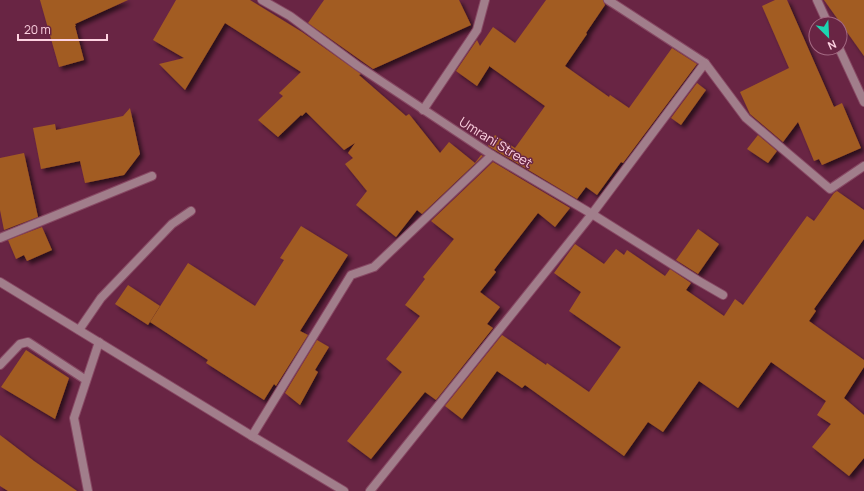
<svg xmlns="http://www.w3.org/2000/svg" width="864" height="491" font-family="Manrope,sans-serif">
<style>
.building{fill:#a25b23;filter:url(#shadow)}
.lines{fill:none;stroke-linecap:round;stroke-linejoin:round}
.lane-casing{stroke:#874863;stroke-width:10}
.street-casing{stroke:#874863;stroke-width:10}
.lane{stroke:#a17e8b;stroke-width:8}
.street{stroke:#a17e8b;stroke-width:8}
.labels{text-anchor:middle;stroke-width:3;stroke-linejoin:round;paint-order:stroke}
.street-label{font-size:13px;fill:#fdd2e1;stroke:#692544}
</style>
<defs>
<filter id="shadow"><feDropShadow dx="3.5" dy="3.5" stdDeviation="2" flood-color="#0009"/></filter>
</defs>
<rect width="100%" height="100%" fill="#692544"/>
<!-- building -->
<g class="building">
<polygon points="40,0 128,0 75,24 76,26 75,26 84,60 59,67"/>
<polygon points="176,0 250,0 302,32 361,74 359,75 406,116 409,114 440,153 449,142 475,163 481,155 483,156 422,214 417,210 396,237 356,205 367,191 345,164 353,158 348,153 355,143 344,150 306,112 302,116 301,115 278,137 258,120 283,96 279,93 301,72 225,23 185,90 159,64 184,58 153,40"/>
<polygon points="324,0 459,0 471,25 373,69 308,23"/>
<polygon points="546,0 603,0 605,5 586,33 587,34 565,66 609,97 610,95 629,108 672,48 697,64 623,163 621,162 597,195 586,187 577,199 488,146 495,135 515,148 545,106 489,66 489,67 477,86 456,71 477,40 480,46 493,27 515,43"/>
<polygon points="775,0 787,0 834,107 842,103 861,148 822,165 819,159 814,161 798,122 783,142 750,114 740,92 789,68 762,6"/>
<polygon points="824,0 864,0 864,56"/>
<polygon points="697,83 706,90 681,125 671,118"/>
<polygon points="130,108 140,154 124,175 85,183 80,161 41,169 33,128 55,124 56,130 123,116"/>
<polygon points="758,135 777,151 768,163 747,149"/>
<polygon points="24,153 38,217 4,230 0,210 0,158"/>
<polygon points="493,162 570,208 555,227 538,213 494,270 496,272 480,292 500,307 487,324 493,328 436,400 425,392 371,459 347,441 402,372 386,359 420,316 405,305 425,279 423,277 454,239 431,221"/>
<polygon points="837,191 864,210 864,239 814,309 816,311 809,321 864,360 864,367 844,398 864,415 864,458 849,476 812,447 831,424 817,415 826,401 771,362 738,408 699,381 663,432 648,422 624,456 525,385 522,388 497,371 462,419 445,406 502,335 546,365 547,363 589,392 621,347 569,311 581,292 554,273 575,244 604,264 616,249 624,255 627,250 665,276 670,269 691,283 686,290 724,316 735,299 743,305 807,216 814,221 834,193"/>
<polygon points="301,226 348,255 300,331 308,335 276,386 274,384 264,400 206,363 208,360 150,322 188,263 255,306 284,260 280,258"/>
<polygon points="42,227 52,250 27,261 24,255 16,259 8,240"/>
<polygon points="698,229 719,244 698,274 676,260"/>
<polygon points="128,285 160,306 148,325 115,304"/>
<polygon points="317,340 329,347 315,370 318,372 300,405 285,393"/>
<polygon points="26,350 69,378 55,419 1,387"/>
<polygon points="0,435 34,461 77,491 8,491 0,486"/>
</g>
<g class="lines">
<defs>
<g id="lane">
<polyline points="79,330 101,298 172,224 191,211"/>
<polyline points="0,365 20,344 28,342 86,380"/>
</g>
<g id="street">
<polyline points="262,0 290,16 358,66 492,155 592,214 697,280 723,295"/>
<polyline points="608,0 705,63 746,118 830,189 864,166"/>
<polyline points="817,0 828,24"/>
<polyline points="839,48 864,102"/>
<polyline points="423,110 477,30 485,0"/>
<polyline points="0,238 152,176"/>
<polyline points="0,282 252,436 344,491"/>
<polyline points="252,436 351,275 374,267 492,155"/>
<polyline points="88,491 74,418 99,342"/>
<polyline points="370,491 592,214 705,63"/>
</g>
</defs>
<!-- lane casing -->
<use href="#lane" class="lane-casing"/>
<!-- street casing -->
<use href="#street" class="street-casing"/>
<!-- lane -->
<use href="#lane" class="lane"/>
<!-- street -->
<use href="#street" class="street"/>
</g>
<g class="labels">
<!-- street labels -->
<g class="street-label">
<text transform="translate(496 142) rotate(32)" y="5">Umrani Street</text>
</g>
</g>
<!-- north arrow -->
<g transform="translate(828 36) rotate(156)"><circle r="19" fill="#692544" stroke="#a46a83"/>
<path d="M0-3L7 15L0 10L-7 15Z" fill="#1bd5b1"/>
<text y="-6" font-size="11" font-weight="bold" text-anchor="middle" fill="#fdd2e1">N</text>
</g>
<!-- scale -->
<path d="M18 34v6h89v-6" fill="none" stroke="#fdd2e1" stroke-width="2"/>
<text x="24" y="34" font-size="12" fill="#fdd2e1" stroke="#692544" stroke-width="3" paint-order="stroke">20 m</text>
</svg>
